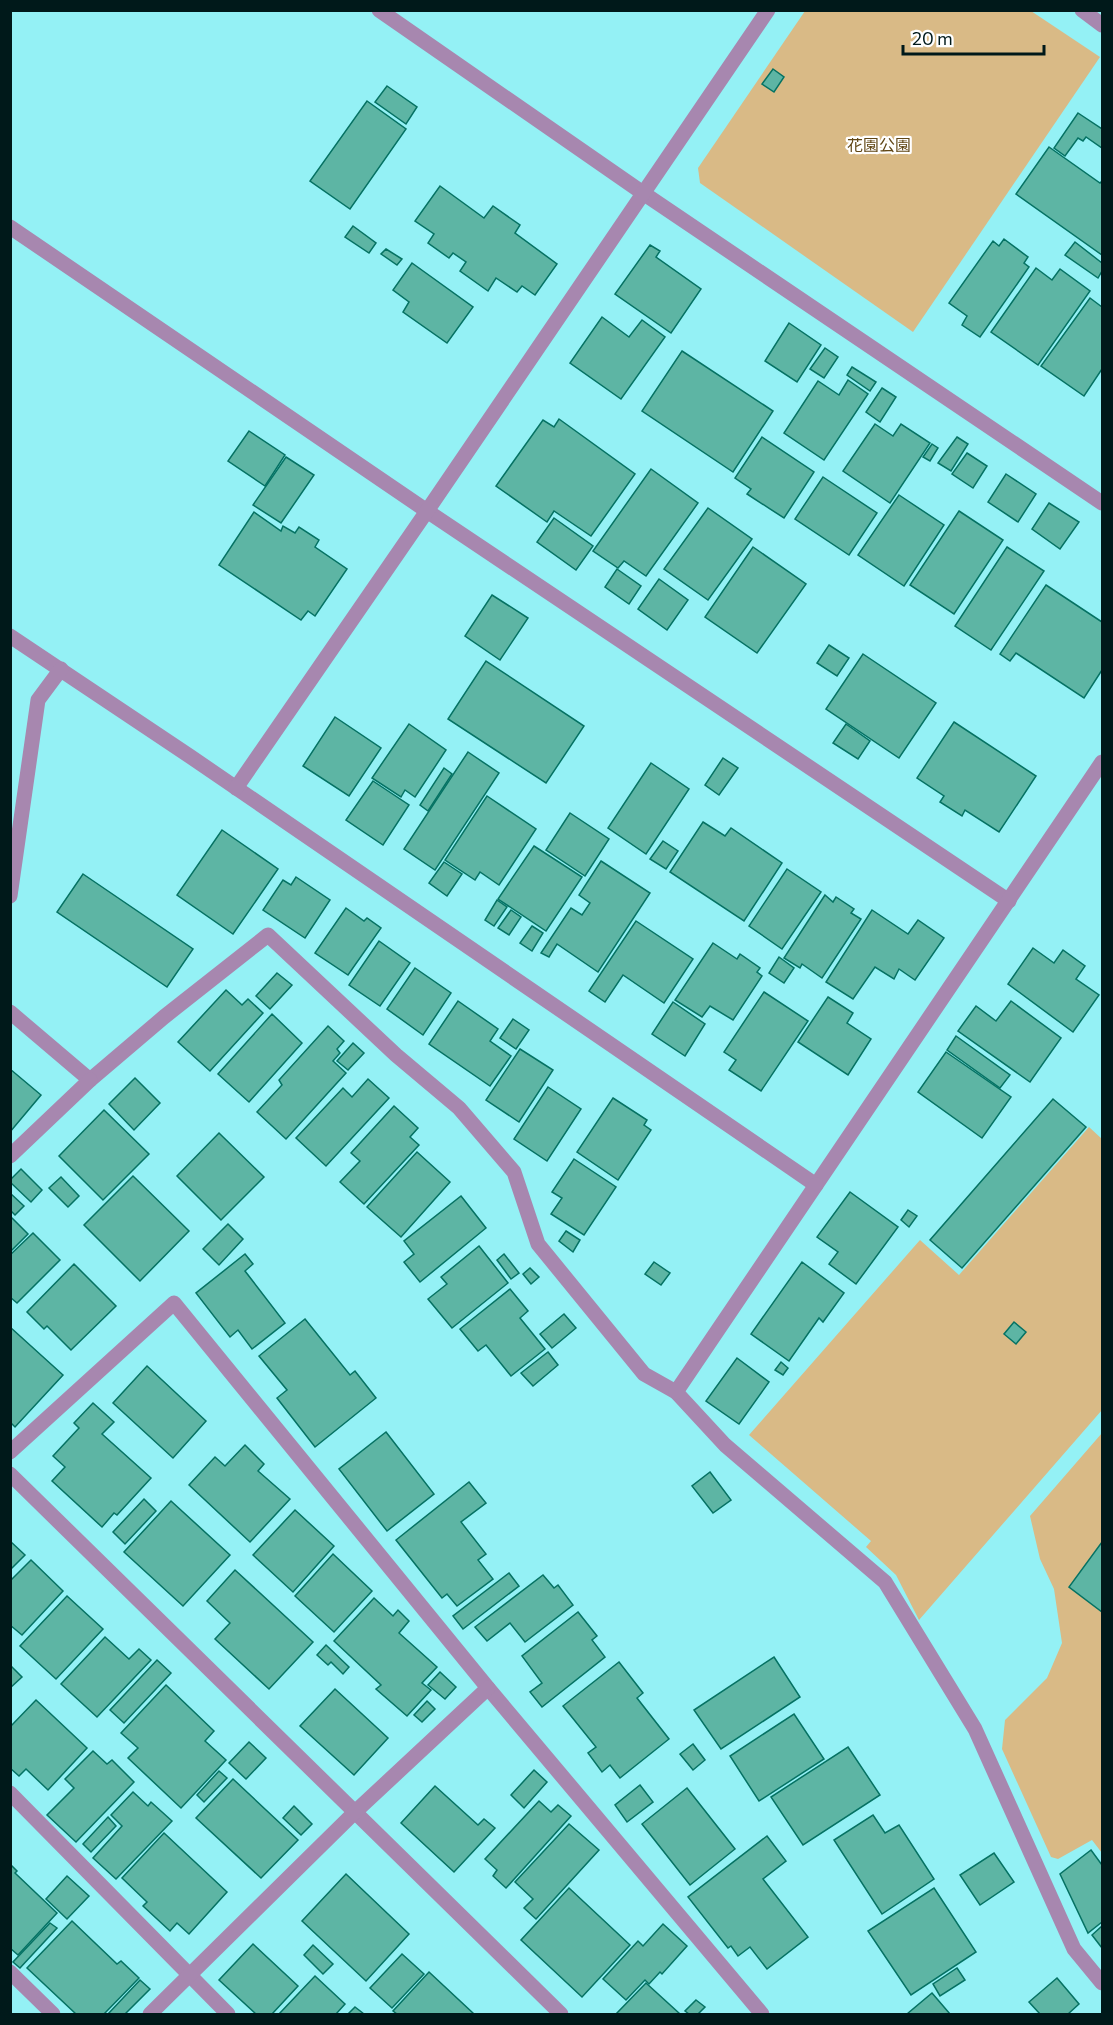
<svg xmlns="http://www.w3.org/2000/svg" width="1113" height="2025" font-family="Commissioner,'Noto Sans JP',sans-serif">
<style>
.green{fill:#d9ba86}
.building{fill:#5db5a4;stroke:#057263;stroke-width:1.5}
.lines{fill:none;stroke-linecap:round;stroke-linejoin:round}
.minor{stroke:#a787af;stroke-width:15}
.labels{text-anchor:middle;stroke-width:4.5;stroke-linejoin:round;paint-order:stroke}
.park-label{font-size:16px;fill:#604615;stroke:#fff}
</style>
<rect width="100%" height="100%" fill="#94f1f5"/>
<!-- green -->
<g class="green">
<polygon points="805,11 1031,11 1100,57 913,332 700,183 698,168"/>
<polygon points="1089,1127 1102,1139 1102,1410 919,1620 896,1575 866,1547 871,1541 749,1435 920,1240 959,1275"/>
<polygon points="1102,1433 1102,1853 1092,1840 1058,1859 1051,1857 1002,1749 1005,1720 1047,1678 1062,1643 1054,1589 1040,1559 1030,1516"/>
</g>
<!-- building -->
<g class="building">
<polygon points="773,69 784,77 774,92 762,84"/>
<polygon points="387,86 417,107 406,124 375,102"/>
<polygon points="367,101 406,129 350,209 310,181"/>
<polygon points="1078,113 1102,129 1102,148 1086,137 1083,141 1078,138 1065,156 1054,148"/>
<polygon points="1049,147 1100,183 1102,181 1102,255 1016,194"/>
<polygon points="440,186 484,218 493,206 520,225 515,233 557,264 535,295 522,286 517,292 496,278 488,291 460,271 466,262 453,253 449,258 428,243 434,234 415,221"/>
<polygon points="353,226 376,243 369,253 345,237"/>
<polygon points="1004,239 1028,257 1024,263 1029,267 980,337 962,325 967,316 949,303 993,241 999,246"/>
<polygon points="1075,242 1102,263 1102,271 1098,278 1065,255"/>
<polygon points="650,245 660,251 656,257 701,289 671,333 615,294"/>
<polygon points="386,249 402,259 397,265 381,254"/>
<polygon points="412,263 473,307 447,343 403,312 409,302 393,290"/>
<polygon points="1036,268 1052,280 1060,269 1090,291 1038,365 991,332"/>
<polygon points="1090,298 1102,307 1102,369 1084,396 1041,366"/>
<polygon points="602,317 629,337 642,320 665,337 621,399 570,363"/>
<polygon points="789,323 821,345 797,382 765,361"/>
<polygon points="825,348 838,357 824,378 810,369"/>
<polygon points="682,351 773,411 733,472 642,411"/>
<polygon points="852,367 876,382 870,391 847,375"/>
<polygon points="848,380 868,394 824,460 784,433 818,381 839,395"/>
<polygon points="882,388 896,397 880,422 866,412"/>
<polygon points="559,419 635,474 591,536 554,511 547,522 496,486 543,420 554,427"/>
<polygon points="875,424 893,436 901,424 930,443 890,503 843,471"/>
<polygon points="249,431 285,455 265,486 228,461"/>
<polygon points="762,437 814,472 784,518 747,494 751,489 735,478"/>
<polygon points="957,437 968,444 951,471 938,463"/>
<polygon points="932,444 938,448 930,461 923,457"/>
<polygon points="967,453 987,466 973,488 952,474"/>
<polygon points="286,457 314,475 281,523 253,505"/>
<polygon points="651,469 698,503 646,576 624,561 618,568 593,551"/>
<polygon points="1006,474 1036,494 1018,522 988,502"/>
<polygon points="823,477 877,513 849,555 795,519"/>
<polygon points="899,495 944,525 904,586 858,555"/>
<polygon points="1049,503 1079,522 1060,549 1032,529"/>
<polygon points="708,508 752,539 708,600 664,569"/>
<polygon points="959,511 1003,540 954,614 910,585"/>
<polygon points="254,512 281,531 283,526 295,533 299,527 319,540 315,547 347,569 315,616 308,611 301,620 219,565"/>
<polygon points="554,518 593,546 576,570 537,542"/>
<polygon points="753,547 806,584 757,653 705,617"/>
<polygon points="1007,547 1044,571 991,650 955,626"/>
<polygon points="617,569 641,586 629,604 605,587"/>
<polygon points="659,579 688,600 667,630 638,609"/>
<polygon points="1046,585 1102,622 1102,670 1084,698 1016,653 1010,661 1000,654"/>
<polygon points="492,595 528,618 500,660 465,636"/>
<polygon points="829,645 849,658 837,676 817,663"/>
<polygon points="863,654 936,703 899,758 826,709"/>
<polygon points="486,661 584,726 546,783 448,719"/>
<polygon points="335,717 381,748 349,796 303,766"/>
<polygon points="954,722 1036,776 999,832 965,810 962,816 940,802 944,796 917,778"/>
<polygon points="409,724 446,750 415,797 405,790 401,797 372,778"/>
<polygon points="846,724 870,741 858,759 833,743"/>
<polygon points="468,752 499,773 435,870 404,849"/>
<polygon points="723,758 738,768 719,795 705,785"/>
<polygon points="651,763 689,789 646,854 608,828"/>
<polygon points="444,768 452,774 428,811 420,805"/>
<polygon points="373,781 409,805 383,845 346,820"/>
<polygon points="487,796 536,829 499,885 480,872 475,880 445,860"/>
<polygon points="570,813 609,839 585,876 546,850"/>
<polygon points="703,822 725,836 731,828 782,863 744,921 670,872"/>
<polygon points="222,830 278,869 233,934 177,895"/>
<polygon points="663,841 678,851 666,869 650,859"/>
<polygon points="534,846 582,877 546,931 498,899"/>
<polygon points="601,861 650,893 598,972 557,944 549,957 541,953 571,908 582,915 590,903 579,895"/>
<polygon points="444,862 462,874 447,896 429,883"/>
<polygon points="787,869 821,892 782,949 749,926"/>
<polygon points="83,874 193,949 167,987 57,912"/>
<polygon points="296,877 330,900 305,938 263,910 283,880 291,885"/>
<polygon points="825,895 833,902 836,897 854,909 851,913 861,919 822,978 802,964 800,968 784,958"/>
<polygon points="497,900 507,907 494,926 485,920"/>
<polygon points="346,908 364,921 367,918 381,928 348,975 315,953"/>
<polygon points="511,910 521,917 509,935 498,928"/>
<polygon points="872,910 908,934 918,920 944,938 915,980 899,969 894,979 875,967 853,999 826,982"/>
<polygon points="636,921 693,959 664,1003 623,975 605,1002 589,991"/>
<polygon points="532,926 543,933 532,951 520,943"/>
<polygon points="379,941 410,963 380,1006 349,985"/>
<polygon points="713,943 737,959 740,954 760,968 757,972 762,976 733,1020 710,1006 702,1017 675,1000"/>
<polygon points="1033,948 1054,963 1063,950 1085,966 1076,979 1099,995 1073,1032 1008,984"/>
<polygon points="779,957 794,968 784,983 769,973"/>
<polygon points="415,968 451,993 423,1035 387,1009"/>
<polygon points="277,973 292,985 270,1009 256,996"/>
<polygon points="226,990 242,1005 248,999 263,1013 210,1071 178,1042"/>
<polygon points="764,992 808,1021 761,1091 729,1070 736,1060 724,1052"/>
<polygon points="828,997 853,1013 847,1023 871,1039 848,1075 798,1042"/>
<polygon points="458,1001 498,1029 490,1041 511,1056 490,1086 429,1044"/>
<polygon points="1011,1001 1061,1038 1030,1082 958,1031 976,1006 996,1021"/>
<polygon points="673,1002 705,1024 685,1056 652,1034"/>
<polygon points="272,1014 302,1043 249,1102 218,1074"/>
<polygon points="513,1019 529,1030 516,1049 500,1038"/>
<polygon points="328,1026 344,1041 337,1049 340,1053 333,1061 346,1073 286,1139 257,1112 282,1085 279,1080"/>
<polygon points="956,1036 1010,1075 1000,1088 947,1050"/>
<polygon points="353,1043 364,1053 348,1070 337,1061"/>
<polygon points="520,1049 553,1070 519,1122 486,1100"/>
<polygon points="946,1052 1011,1097 982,1138 918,1092"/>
<polygon points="10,1069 41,1095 10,1132"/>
<polygon points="135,1078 160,1103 134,1130 109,1104"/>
<polygon points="368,1079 389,1098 326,1166 296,1138 343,1088 352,1097"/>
<polygon points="548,1087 581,1109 547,1161 514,1139"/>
<polygon points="613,1098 647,1120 644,1125 651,1130 618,1180 577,1152"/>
<polygon points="1053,1099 1086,1127 962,1268 930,1240"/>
<polygon points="394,1106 418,1128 410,1137 419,1145 364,1204 340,1182 360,1161 351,1153"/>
<polygon points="104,1110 149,1154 103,1200 59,1156"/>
<polygon points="219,1133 264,1177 221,1220 177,1176"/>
<polygon points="417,1152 450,1182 401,1237 367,1207"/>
<polygon points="574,1159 616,1187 584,1235 551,1214 562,1198 552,1192"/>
<polygon points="21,1169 42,1190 31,1202 10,1182 10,1180"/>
<polygon points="133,1176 189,1231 140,1281 84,1225"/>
<polygon points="61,1177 79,1196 68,1207 49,1188"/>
<polygon points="850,1192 898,1227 856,1284 829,1264 838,1252 817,1237"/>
<polygon points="10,1193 24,1206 15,1215 10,1210"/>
<polygon points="461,1196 486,1228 420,1282 404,1262 414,1254 404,1241"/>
<polygon points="908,1210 917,1216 909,1227 901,1220"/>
<polygon points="10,1216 28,1234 10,1252"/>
<polygon points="228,1224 243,1239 219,1265 203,1249"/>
<polygon points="566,1231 580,1240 573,1252 559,1241"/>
<polygon points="33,1233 60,1260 17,1303 10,1297 10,1255"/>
<polygon points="479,1246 508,1283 452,1328 428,1299 447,1284 441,1277"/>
<polygon points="245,1254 253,1264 245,1271 285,1323 252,1349 238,1330 230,1337 196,1293"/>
<polygon points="504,1254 519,1273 511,1279 497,1260"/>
<polygon points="654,1262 670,1273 661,1285 645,1274"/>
<polygon points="802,1262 844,1293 823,1322 819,1318 789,1361 751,1334"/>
<polygon points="74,1264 116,1306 71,1350 47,1326 44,1329 27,1312"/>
<polygon points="530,1268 539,1277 531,1284 523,1274"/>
<polygon points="510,1289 528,1311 520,1318 545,1349 511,1376 486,1345 478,1351 460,1329"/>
<polygon points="564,1314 576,1328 552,1348 540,1334"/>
<polygon points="305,1319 350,1375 355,1371 376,1398 315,1447 277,1398 287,1390 259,1356"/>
<polygon points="1014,1322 1026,1332 1016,1344 1004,1334"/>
<polygon points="10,1327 63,1375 15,1427 10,1422"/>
<polygon points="548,1352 558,1365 533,1386 521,1373"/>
<polygon points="737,1358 769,1382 739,1424 706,1401"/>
<polygon points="781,1362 788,1368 783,1375 775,1370"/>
<polygon points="147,1366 206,1421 173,1458 113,1403"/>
<polygon points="93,1403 114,1422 102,1434 151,1478 117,1515 114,1513 102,1527 52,1481 65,1467 53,1456 79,1428 74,1423"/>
<polygon points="386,1432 434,1494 387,1531 339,1469"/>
<polygon points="245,1445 264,1464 258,1471 290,1499 250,1542 189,1485 215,1457 225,1466"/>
<polygon points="710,1472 731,1500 713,1513 692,1486"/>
<polygon points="469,1482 486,1503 461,1522 486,1554 478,1560 493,1579 457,1606 447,1594 442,1598 396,1540"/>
<polygon points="144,1499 156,1511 125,1544 113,1532"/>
<polygon points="171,1501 230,1555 183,1606 124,1552"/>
<polygon points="295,1510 334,1546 293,1592 253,1555"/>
<polygon points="10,1541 25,1555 10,1570"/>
<polygon points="1102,1542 1102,1612 1069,1587"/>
<polygon points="333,1554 372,1591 334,1632 295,1596"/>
<polygon points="31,1560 63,1591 22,1635 10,1625 10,1581"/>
<polygon points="235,1570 313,1642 269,1689 215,1639 230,1623 207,1601"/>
<polygon points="509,1573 519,1586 463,1629 453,1616"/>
<polygon points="543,1575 554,1588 558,1585 573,1605 525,1642 510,1623 487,1641 475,1627"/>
<polygon points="67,1596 103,1629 56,1679 20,1646"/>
<polygon points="374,1598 393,1616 398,1610 409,1621 399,1633 437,1667 422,1683 431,1690 407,1716 376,1689 381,1685 334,1641"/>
<polygon points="578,1612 597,1636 592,1640 605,1657 542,1707 530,1692 542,1683 522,1656"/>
<polygon points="105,1637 129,1659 139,1649 151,1660 97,1717 61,1684"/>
<polygon points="326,1645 349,1667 343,1674 331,1662 328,1665 317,1655"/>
<polygon points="774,1657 800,1697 721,1749 694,1710"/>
<polygon points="157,1660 171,1673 124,1723 110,1710"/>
<polygon points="619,1662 643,1693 637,1698 669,1739 620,1778 610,1765 602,1772 588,1753 596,1747 563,1706"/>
<polygon points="12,1667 22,1677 10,1688 10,1668"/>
<polygon points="440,1672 456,1687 445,1699 428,1685"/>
<polygon points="166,1685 214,1731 205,1741 226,1760 181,1808 128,1758 138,1748 121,1733"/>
<polygon points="335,1689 388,1738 354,1775 300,1726"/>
<polygon points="36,1700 87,1748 48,1790 26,1769 19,1776 10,1768 10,1727"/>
<polygon points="427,1701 435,1709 422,1722 414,1715"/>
<polygon points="794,1714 824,1759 759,1801 730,1756"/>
<polygon points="249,1742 266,1758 246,1779 229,1763"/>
<polygon points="693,1744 705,1760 693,1770 680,1754"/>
<polygon points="848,1747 880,1795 803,1845 771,1797"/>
<polygon points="93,1751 107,1764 112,1760 134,1782 76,1842 47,1815 74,1788 65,1779"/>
<polygon points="534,1770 547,1782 524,1808 511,1795"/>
<polygon points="219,1771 227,1778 204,1802 197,1795"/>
<polygon points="233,1779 298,1840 261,1878 196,1818"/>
<polygon points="640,1785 653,1802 627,1822 615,1805"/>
<polygon points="435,1786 478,1825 484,1819 495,1828 454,1872 401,1823"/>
<polygon points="687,1788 735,1849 690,1885 642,1824"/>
<polygon points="133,1792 148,1806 151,1802 172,1821 116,1879 93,1858 122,1826 111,1815"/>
<polygon points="539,1801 551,1812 558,1805 571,1816 506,1888 493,1876 497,1870 485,1859"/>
<polygon points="294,1806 312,1824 301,1835 283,1818"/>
<polygon points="873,1815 885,1833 899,1825 934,1879 882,1914 834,1840"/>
<polygon points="108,1817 116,1826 91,1852 83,1844"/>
<polygon points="569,1824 599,1850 536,1919 524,1908 533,1899 515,1882"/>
<polygon points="164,1833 227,1892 189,1934 177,1923 170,1931 143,1906 147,1902 122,1878"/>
<polygon points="767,1836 786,1861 763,1879 808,1937 767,1969 750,1947 738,1956 731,1946 728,1948 688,1897"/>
<polygon points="1091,1850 1102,1865 1102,1922 1088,1933 1060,1874"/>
<polygon points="994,1853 1014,1882 980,1905 960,1875"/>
<polygon points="10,1864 17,1871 15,1873 57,1913 18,1955 10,1948"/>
<polygon points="346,1874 409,1934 366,1981 302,1921"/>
<polygon points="67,1876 89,1896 67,1919 46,1899"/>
<polygon points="569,1888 630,1945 582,1997 521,1940"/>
<polygon points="934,1888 976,1952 911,1995 868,1931"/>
<polygon points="72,1921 117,1964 121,1961 139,1978 104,2014 76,2014 27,1968"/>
<polygon points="50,1923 57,1928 20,1968 13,1962"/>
<polygon points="663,1924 687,1946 662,1974 660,1972 649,1984 645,1980 626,2000 603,1979 638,1941 643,1946"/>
<polygon points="1102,1926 1102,1948 1092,1935"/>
<polygon points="253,1944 298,1986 272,2014 256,2014 219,1980"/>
<polygon points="313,1945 333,1964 323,1974 304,1955"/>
<polygon points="402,1954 424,1974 392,2008 370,1988"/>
<polygon points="957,1968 965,1980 940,1996 933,1984"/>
<polygon points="429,1972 474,2014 397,2014 393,2011"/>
<polygon points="315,1976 345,2004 336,2014 279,2014"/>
<polygon points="1057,1978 1079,2004 1068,2014 1040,2014 1029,2002"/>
<polygon points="140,1980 150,1989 125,2014 108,2014"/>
<polygon points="646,1983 680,2014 616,2014"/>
<polygon points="932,1993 950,2014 907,2014"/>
<polygon points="696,2000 705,2007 698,2014 689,2014 685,2011"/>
<polygon points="355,2007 364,2014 348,2014"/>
</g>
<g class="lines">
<!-- minor -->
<g class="minor">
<polyline points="379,10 643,193 1102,503"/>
<polyline points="1082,10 1102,25"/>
<polyline points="10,227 427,511 1009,901"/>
<polyline points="10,636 191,757 816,1185 1102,762"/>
<polyline points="236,788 427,511 768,10"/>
<polyline points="10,896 38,700 61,669"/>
<polyline points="10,1012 90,1080 164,1017 268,935 396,1055 459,1108 514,1172 538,1244 644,1374 676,1392 725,1445 885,1582 975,1729 1074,1949 1102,1983"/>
<polyline points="10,1156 90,1080"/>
<polyline points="676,1392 816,1185"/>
<polyline points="10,1452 174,1303 488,1688 762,2014"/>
<polyline points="10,1474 561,2014"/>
<polyline points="10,1793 228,2014"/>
<polyline points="10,1972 53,2014"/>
<polyline points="150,2014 355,1812 488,1688"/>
</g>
</g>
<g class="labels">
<!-- park labels -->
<g class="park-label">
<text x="879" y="151">花園公園</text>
</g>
</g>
<!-- border -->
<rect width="1113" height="2025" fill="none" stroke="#00191a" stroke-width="24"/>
<!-- scale -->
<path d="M903 45v9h141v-9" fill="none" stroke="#00191a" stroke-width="3"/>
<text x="912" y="45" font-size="18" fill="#00191a" stroke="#ffffff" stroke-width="4.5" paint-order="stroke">20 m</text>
</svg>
